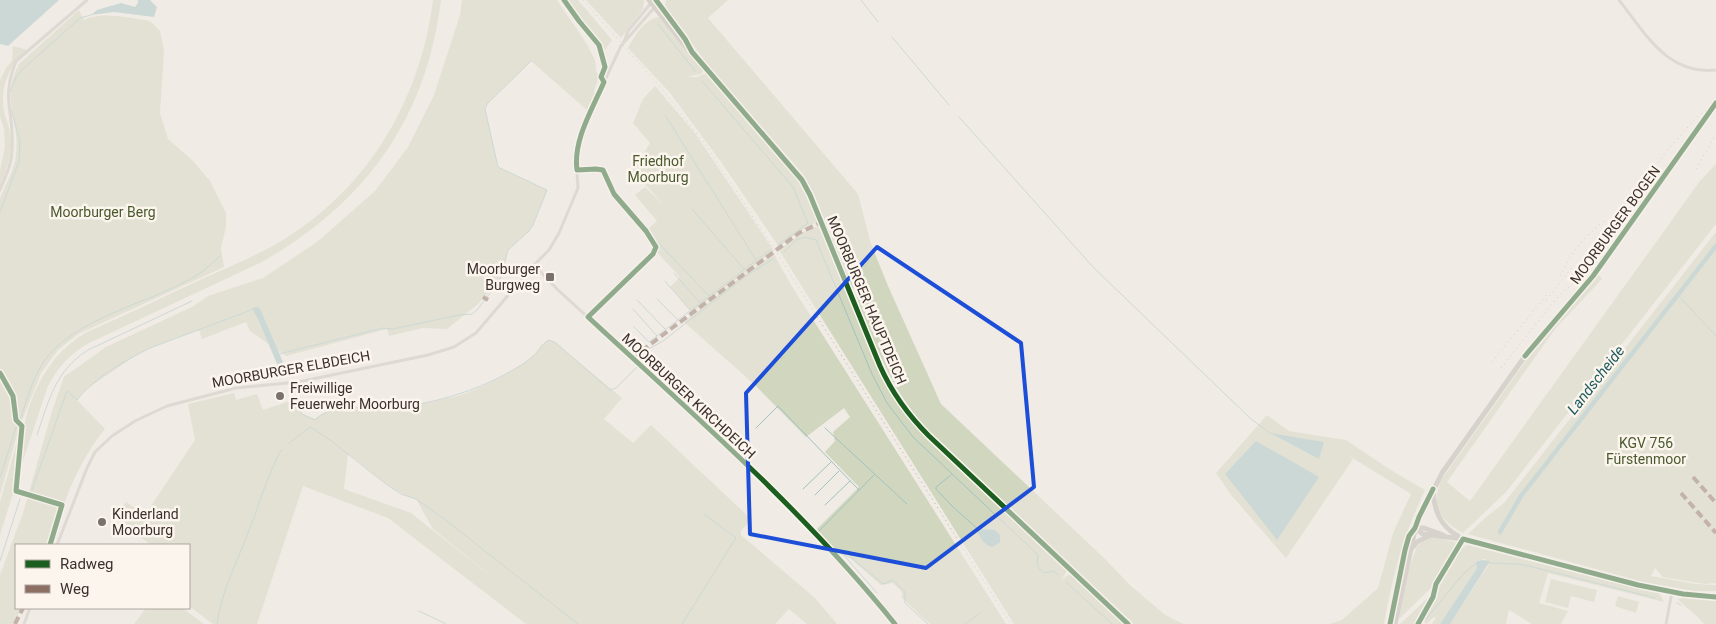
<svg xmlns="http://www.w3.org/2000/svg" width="1716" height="624" font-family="Roboto,sans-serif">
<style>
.green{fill:#d1d6bf;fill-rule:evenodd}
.water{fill:#a1c2c1}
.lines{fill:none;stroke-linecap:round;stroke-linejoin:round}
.stream{stroke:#a1c2c1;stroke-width:1}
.canal{stroke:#a1c2c1;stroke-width:4.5}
.street{stroke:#c9c3be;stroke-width:3}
.secondary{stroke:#bab3ae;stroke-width:5}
.rail{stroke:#b1aca8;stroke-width:1;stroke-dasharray:1 4;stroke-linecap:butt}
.street-bridge{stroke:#c9c3be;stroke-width:3}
.quiet{stroke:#8d6e63;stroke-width:4;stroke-dasharray:8 4;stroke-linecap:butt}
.cycleway-casing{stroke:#fbf5ee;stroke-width:8}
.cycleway{stroke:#1b5e20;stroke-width:5}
.marked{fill:none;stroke:#1d4ed8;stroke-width:4;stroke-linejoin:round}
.poi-dot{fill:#7a716c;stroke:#fbf5ee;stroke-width:2}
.labels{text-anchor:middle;stroke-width:5;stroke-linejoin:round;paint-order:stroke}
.park-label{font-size:14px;fill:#4a5a2e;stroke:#fbf5ee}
.street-label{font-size:14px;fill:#3b302b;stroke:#fbf5ee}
.poi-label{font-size:14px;fill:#3b302b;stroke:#fbf5ee;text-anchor:start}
.water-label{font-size:15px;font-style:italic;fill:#1f5a5e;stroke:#fbf5ee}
</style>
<rect width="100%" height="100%" fill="#f0ebe5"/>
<!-- green -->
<g class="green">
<path d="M 433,0 L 441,0 C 426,120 365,204 260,263 L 87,344 C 70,354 57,368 48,386 L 18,475 C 20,420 36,361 87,332 C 126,315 165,296 204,278 C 232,266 260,254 286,238 C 370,186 421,97 433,0 Z"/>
<path d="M 462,0 L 557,0 C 569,19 584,37 594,58 C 597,65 594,71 599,76 L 594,91 L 596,95 L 588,111 L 531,61 L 487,104 L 485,109 L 498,167 L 547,190 L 533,225 L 529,231 L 508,250 L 500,280 L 478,304 L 447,329 L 423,328 L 389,336 L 387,329 L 286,356 L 250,331 L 246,322 L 202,339 L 199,330 L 150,348 L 135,356 L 85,390 L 77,400 L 105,429 C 77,463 63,504 50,545 L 16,545 L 16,608 L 21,608 L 14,624 L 0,624 L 0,575 L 23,513 L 53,408 L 64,377 L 106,347 L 192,307 L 208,296 L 263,278 L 317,242 L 375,191 L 408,147 L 434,95 L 460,15 Z"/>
<polygon points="566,0 578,0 612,40 605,50"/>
<polygon points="586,0 644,0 643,9 621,38"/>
<path d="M 666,0 L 728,0 L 708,18 L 858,194 L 871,244 L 888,286 L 941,404 L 1104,558 L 1130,585 L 1164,614 L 1183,624 L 1134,624 L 933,435 C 902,403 886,372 870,331 C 864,317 858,303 855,288 L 852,289 L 816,198 L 803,174 L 708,65 L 665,7 Z"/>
<path d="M 79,10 L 84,20 C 103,11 126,18 146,20 L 151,22 L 160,31 L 164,50 L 160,113 L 168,139 L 192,160 L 210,181 L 226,213 L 226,227 L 221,248 L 224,267 L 78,334 L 58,350 L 41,373 L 19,428 L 0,495 L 0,199 C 5,185 15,169 16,155 C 20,118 0,101 19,64 Z"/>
<path d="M 659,17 L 704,70 L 701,74 L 689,76 L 689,77 L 697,77 L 707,73 L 800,180 L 805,190 L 817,220 L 817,222 L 800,231 L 779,247 L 721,162 L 670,93 L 628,48 C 635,36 644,19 659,17 Z"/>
<path d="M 13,46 L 27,50 C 9,66 0,86 4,111 C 6,120 10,128 11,137 C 12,155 6,171 0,187 L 0,170 L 5,147 L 4,129 L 0,116 L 0,80 L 6,68 L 12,61 Z"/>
<polygon points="655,86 695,133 774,251 692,312 670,287 680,277 655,250 656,247 646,231 657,221 635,195 645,187 664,205 633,171 650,143 633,123 643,99"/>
<path d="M 1716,164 L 1716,224 L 1506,492 L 1463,533 C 1439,520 1430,504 1442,479 L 1537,345 L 1599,275 L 1602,279 L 1555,329 L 1447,482 L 1470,501 L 1700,181 Z"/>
<polygon points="816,227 820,228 823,233 885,383 908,417 921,432 1067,571 1061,580 1068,575 1072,575 1125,624 1014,624 779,250 803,232"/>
<polygon points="1716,232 1716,583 1705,584 1663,577 1655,568 1651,576 1696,584 1716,585 1716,591 1694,591 1643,582 1468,534 1485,518 1504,503"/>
<polygon points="774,254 791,285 1006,624 930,624 902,598 902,592 893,583 881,585 851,559 835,552 815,531 859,487 825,452 835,441 833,432 850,417 844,408 806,437 754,384 685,323 685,321 739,278"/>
<path d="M 549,340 L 556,343 L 622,398 L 604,419 L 633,443 L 651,425 L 751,519 L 741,531 L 741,535 L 815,598 L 837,624 L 807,624 L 789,609 L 775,624 L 526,624 L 388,518 L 303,486 L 257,624 L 213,624 L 189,606 L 189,545 L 151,545 L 114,518 L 126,502 L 145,515 L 195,440 L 188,404 L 234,393 L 236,400 L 257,394 L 263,410 L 293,400 L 302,414 L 315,419 C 326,407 358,406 373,407 C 381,407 388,409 396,408 C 417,404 447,400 467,393 C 484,386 502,377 518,367 C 523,364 529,360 533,356 C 540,350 541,344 549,340 ZM 348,454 C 372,470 386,489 416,499 L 433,529 L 511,592 L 411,513 L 344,489 Z"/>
<path d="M 1267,415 L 1289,431 L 1346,440 L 1389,469 L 1425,490 C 1402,539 1393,575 1384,624 L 1329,624 L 1342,620 L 1378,588 L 1393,533 L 1411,494 L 1346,454 L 1353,459 L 1286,558 L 1231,495 L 1216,473 Z"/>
<polygon points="19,435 14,490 0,535 0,502"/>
<polygon points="1432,537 1455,542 1456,544 1432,587 1398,620 1409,569 1417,546"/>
<polygon points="1467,545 1659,593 1664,602 1548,573 1539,603 1568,611 1561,624 1532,624 1509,610 1506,624 1450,624 1489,564 1490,562 1484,561 1485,559 1483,559 1476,562 1477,568 1440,624 1432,624 1436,618 1434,617 1426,624 1423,620 1423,615 1461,549"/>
<polygon points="1551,579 1597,590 1594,602 1571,596 1568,608 1545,602"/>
<polygon points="1432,594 1417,624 1400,624"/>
<polygon points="1618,596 1639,602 1636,613 1615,606"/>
<path d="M 1683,598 L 1716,601 L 1716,624 L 1704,624 C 1696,614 1687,609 1678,599 Z"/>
<polygon points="146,608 182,608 204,624 134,624"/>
</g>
<!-- water -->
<g class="water">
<polygon points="0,0 59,0 8,46 0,44"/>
<polygon points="138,0 150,0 157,7 154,17 114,12 91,15 97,10 121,3 135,7 138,3"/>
<polygon points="258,307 261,311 283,362 279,365 277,364 259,321 252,308"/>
<polygon points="1270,433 1324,442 1319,459"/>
<polygon points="1256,441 1319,477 1277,540 1225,474"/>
<path d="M 978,529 L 995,530 L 1000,535 L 1000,542 L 993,547 C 984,546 981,538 977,531 Z"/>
<polygon points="1481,560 1490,561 1450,624 1440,624 1477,568 1476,562"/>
</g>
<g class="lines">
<!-- stream -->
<g class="stream">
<polyline points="861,0 878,22"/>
<polyline points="658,24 695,71"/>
<polyline points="892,37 949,105"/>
<polyline points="702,81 793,187 808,223 778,245"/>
<polyline points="10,92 16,77 22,70 80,18 91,15"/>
<polyline points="665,115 756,260"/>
<polyline points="959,117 1094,268 1251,419 1270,433"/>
<polyline points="692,209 744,269"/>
<polyline points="0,212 19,161 20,141 10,106"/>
<polyline points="650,234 709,296"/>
<path d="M 784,252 C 797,240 798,234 816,240 L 872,374 L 887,403 L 913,437 L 1038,555 C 1036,563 1037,569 1045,573 L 1054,571 L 1058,575"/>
<polyline points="674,273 700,303"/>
<polyline points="665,281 690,310"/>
<polyline points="1678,295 1716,336"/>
<polyline points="657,299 678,320"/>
<polyline points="637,300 665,329"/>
<polyline points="633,309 657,336"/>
<polyline points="634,327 649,342 770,250"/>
<polyline points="279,354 383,328 393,329 459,315 472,314 477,310 500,280 508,250 529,231 533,225 547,190 498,167 485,109 487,104 531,61"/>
<polyline points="641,362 645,351 663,341 746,276 773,259"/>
<path d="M 290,392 L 302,414 L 315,420 C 335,401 368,410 392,409 C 400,408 407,406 415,405 C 452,398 485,387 518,367 C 523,364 529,360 533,356 C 540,350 541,344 549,340 L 556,343 L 610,390 L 616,388 L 637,367"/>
<path d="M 20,420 C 27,400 32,380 43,363 C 72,318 152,303 197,275 C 205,270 213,263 220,256"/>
<polyline points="756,428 778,406 859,490"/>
<polyline points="825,428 907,504"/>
<path d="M 37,435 C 49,400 55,371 88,350 L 192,301"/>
<polyline points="288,444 310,427 330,440 386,484 401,494 416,499 443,518 578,624"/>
<polyline points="951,475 936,487 936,489 953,507 978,529"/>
<polyline points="0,478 17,424"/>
<polyline points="803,489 831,462"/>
<path d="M 32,490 L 67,391 L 77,400 C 92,380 127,359 150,348 L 254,309"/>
<polyline points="815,495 839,471"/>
<polyline points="825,505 850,481"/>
<polyline points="818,532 874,475"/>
<polyline points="0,561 20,499"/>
<polyline points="1488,563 1518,564 1533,567 1655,598"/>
<polyline points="1066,582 1112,624"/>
<polyline points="877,593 842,553 843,551 849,551 853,559 883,584 893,580 905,592 905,603 928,624"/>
<polyline points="1677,603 1681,605"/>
<polyline points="419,611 446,624"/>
<polyline points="1426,619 1464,573 1477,563"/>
<path d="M 217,624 C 222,590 236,565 248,533 C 259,506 267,476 281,450"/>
<polyline points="682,624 736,538 704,514"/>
<polyline points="965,624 980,613"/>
</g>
<!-- canal -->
<polyline class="canal" points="1500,532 1521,496 1716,246"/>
<!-- street -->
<g class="street">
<path d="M 1619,0 C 1645,33 1667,75 1716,70"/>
<polyline points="626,40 654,8"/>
<polyline points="624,42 628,31 651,3"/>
<polyline points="577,170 596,169 603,170 614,194 646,231 656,247 653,254 588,317"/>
<path d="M 0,190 C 5,177 12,164 12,150 C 15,111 0,102 16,61 L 87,0"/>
<path d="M 534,265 L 558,290 C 674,396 796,501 895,624"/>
<polyline points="57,545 87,468 95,452 112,436 135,421 167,406 236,388 298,382 428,355 454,347 476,333 534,265 549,250 559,233 578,188 576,158 578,143 604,82 621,46"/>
<polyline points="24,624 30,608"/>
<polyline points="1666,624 1672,592"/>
</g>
<!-- secondary -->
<g class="secondary">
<path d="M 649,0 L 682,42 L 802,180 L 810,195 L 880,366 C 892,393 909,416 929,436 L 1128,624"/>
<polyline points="656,0 689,47"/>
<path d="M 1433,490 C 1434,510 1440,526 1458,536"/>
<polyline points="1415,528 1423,534 1463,539 1658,589 1696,596 1716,597"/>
<polyline points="1415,528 1424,528 1443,535"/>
<polyline points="1412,548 1417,542 1429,536"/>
<path d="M 1390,624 C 1395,601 1400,545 1415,529"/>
<polyline points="1395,624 1416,525 1442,473 1525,356 1593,276 1716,103"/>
</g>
<!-- rail -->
<g class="rail">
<polyline points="583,0 662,89 708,148 782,261 1011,624"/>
<polyline points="1696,169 1716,134"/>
<polyline points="1596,238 1634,192"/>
<polyline points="1572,275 1605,235"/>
<path d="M 1560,276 C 1573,250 1582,239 1605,220"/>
<polyline points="1546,300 1574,265"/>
<polyline points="1492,362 1547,294"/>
<polyline points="1501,368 1556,299 1592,265 1628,213 1654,168 1669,148 1697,117 1716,103"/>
</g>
<!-- street-bridge -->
<polyline class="street-bridge" points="621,46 624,42"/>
<!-- quiet -->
<g class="quiet">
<polyline points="483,297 488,300"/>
<polyline points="632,358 799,233 822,222"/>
<polyline points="1693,477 1716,503"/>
<polyline points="1681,493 1716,533"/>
<polyline points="15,624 23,608"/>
</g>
<defs>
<g id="cycleway">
<path d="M 564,0 L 579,21 L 599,45 L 605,67 L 601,77 L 604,82 C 592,110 573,140 577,170 L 596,169 L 603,170 L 614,194 L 646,231 L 656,247 L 653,254 L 588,317 C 694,415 804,511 895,624"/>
<path d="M 656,0 L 685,39 L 692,52 L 802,180 L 810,195 L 880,366 C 892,393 909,416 929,436 L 1128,624"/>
<polyline points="1525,356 1593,276 1716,103"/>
<polyline points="0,373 13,396 16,420 22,426 16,491 62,505 50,545"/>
<polyline points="1390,624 1405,550 1409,536 1415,528 1419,517 1433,489"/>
<polyline points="1418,624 1433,597 1436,584 1463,539 1638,585 1683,594 1716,597"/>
</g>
</defs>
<!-- cycleway casing -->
<use href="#cycleway" class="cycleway-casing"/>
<!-- cycleway -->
<use href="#cycleway" class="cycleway"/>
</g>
<!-- marked area -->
<path d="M0 0H1716V624H0ZM 877,247 L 1021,343 L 1034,487 L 926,568 L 750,534 L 746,393 Z" fill="#f0ebe5" fill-opacity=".55" fill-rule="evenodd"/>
<path class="marked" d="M 877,247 L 1021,343 L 1034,487 L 926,568 L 750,534 L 746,393 Z"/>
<!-- markers -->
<g class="poi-dot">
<rect x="545" y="272" width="10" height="10" rx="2.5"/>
<circle cx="280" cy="396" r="5"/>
<circle cx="102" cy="522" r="5"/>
</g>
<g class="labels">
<!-- park labels -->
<g class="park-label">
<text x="658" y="166">Friedhof<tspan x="658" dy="16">Moorburg</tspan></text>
<text x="103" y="217">Moorburger Berg</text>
<text x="1646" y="448">KGV 756<tspan x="1646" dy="16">Fürstenmoor</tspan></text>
</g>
<!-- street labels -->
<g class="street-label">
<text transform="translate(1615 225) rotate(-54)" y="5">MOORBURGER BOGEN</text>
<text transform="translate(867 300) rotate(67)" y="5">MOORBURGER HAUPTDEICH</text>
<text transform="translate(291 369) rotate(-10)" y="5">MOORBURGER ELBDEICH</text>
<text transform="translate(689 396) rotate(43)" y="5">MOORBURGER KIRCHDEICH</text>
</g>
<!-- poi labels -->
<g class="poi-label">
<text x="540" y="274" text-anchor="end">Moorburger<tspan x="540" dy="16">Burgweg</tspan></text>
<text x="290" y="393">Freiwillige<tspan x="290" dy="16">Feuerwehr Moorburg</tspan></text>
<text x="112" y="519">Kinderland<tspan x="112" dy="16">Moorburg</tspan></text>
</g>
<!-- water labels -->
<g class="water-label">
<text transform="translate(1596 380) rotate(-52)" y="5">Landscheide</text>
</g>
</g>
<!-- legend -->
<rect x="15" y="544" width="175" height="65" fill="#fbf5ee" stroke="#aea6a0"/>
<rect x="25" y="560" width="25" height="8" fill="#1b5e20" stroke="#aea6a0"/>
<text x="60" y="569" font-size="15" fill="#3b302b">Radweg</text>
<rect x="25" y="585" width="25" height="8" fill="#8d6e63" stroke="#aea6a0"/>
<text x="60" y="594" font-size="15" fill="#3b302b">Weg</text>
</svg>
